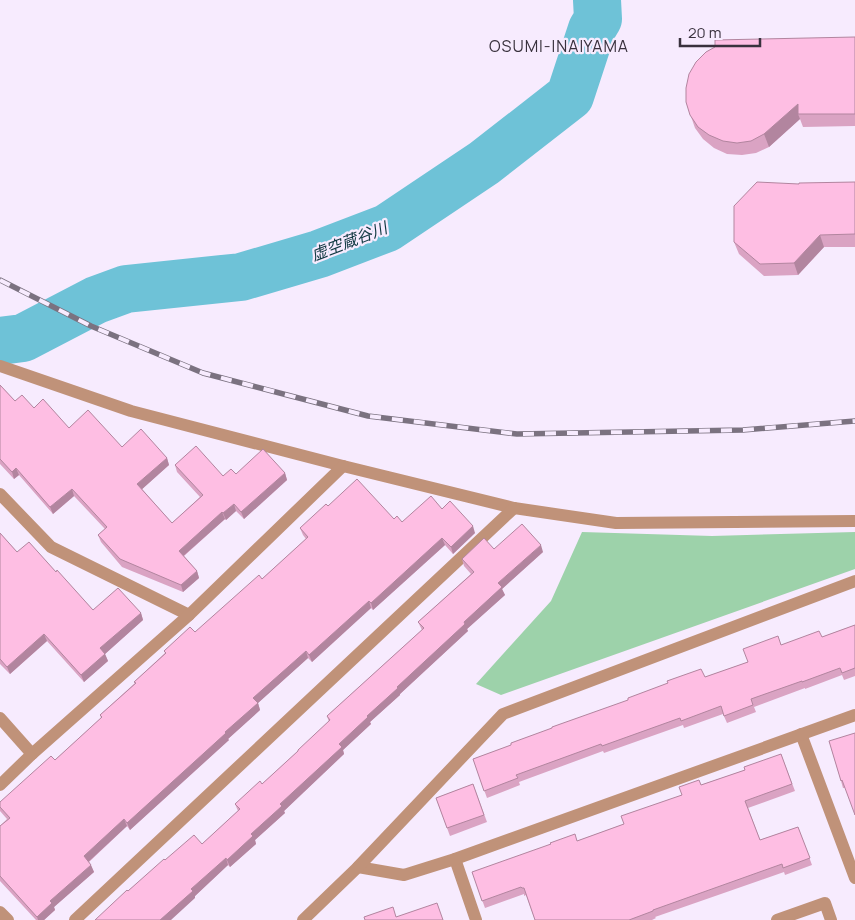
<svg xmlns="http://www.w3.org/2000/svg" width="855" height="920" font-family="Manrope,'Noto Sans JP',sans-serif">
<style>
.green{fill:#9dd2aa}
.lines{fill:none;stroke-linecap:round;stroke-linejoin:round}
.river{stroke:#6ec2d7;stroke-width:48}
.minor{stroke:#c09279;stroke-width:12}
.rail-casing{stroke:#7b7280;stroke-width:5.5}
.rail{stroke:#f7ebfe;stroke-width:4;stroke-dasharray:11;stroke-linecap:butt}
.wall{fill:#daa3c3}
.shaded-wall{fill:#b2859f}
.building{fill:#febee3;stroke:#b2859f}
.labels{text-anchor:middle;stroke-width:4.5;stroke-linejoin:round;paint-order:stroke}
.neighbourhood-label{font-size:16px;letter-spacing:1px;fill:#39313d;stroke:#f7ebfe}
.water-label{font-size:16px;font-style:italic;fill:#103841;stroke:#f7ebfe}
</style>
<rect width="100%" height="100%" fill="#f7ebfe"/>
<!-- green -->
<polygon class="green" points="582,532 712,536 855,532 855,569 501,695 476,684 551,601"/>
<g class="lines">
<!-- river -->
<polyline class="river" points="0,341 23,338 96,300 126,289 241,277 319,254 387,228 484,163 570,96 592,29 598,19 597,0"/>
<!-- minor -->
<g class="minor">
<polyline points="0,366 131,411 343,466 514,508 616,523 855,521"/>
<polyline points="0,494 51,547 189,615"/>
<polyline points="0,718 32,754"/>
<polyline points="801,734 855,878"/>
<polyline points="0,785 32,754 189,615 343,466"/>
<polyline points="455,859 476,920"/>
<polyline points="358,867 404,875 455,859 855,715"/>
<polyline points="0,912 8,920"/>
<polyline points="75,920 514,508"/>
<polyline points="303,920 358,867 503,714 855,581"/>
<polyline points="777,920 825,903 831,920"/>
</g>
<defs>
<polyline id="rail" points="0,280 91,326 203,373 368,416 517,434 743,430 855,421"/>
</defs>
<!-- rail casing -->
<use href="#rail" class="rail-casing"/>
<!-- rail -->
<use href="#rail" class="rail"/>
</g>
<!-- wall -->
<g class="wall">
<polygon points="855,37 855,126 803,127 800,119 769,147 756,153 742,155 727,154 714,148 703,139 695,128 686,102"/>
<polygon points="855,182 855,247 824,247 798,275 764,276 739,254 734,242 799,184"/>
<polygon points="0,385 15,401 34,408 69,428 122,447 167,458 169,465 142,489 172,523 200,497 177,472 175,465 223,476 236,474 285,473 287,480 244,519 236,511 226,520 225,519 184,556 197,571 199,578 183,592 122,567 101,542 98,535 105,529 74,496 53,514 19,475 14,479 0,464"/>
<polygon points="328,506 394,519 402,522 442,509 475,533 453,554 445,545 373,610 371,608 312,662 308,658 258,703 260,710 228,739 229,740 130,830 127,826 89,862 94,872 54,907 55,910 44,920 36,920 0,881 0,826 7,819 0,811 0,802 55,760 101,718 100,715 135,683 134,682 165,653 164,651 195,632 262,579 306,539 303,535 300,528"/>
<polygon points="0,533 17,552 56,572 93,610 141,613 143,620 105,654 108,661 84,682 47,641 10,674 0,664"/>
<polygon points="494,549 543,552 502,589 505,595 467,629 468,631 400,694 400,695 370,722 371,724 343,750 344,754 284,811 285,813 255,840 256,844 230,867 228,865 195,896 195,898 128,891 165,860 202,844 238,811 235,804 262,784 298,751 329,722 327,716 422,630 418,622 471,574 464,566 462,559"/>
<polygon points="855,625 855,676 844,680 842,675 805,689 805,688 754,707 756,712 727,723 723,714 684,728 683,725 604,753 603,751 519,782 520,785 487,798 473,759 748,662 781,645 822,637"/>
<polygon points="829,741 845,788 843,788 841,781"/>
<polygon points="781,754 795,791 748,808 760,840 798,827 812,865 785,875 784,872 655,917 656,918 652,920 535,920 526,895 524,896 524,894 485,908 472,872 577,841 624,824 701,785 745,770"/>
<polygon points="473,784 487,822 450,836 436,798"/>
</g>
<!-- shaded-wall -->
<g class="shaded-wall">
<polygon points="798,104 798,114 800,119 769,147 764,134"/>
<polygon points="820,235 824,247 798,275 794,263"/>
<polygon points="167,458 169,465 140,491 137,484"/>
<polygon points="16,468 19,475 14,479 12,472"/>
<polygon points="285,473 287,480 244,519 241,512"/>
<polygon points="72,489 74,496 53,514 50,507"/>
<polygon points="234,504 236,511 226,520 223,513"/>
<polygon points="222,512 225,519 181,558 179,551"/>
<polygon points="473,526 475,533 453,554 451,547"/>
<polygon points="442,538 445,545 373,610 371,603"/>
<polygon points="541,545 543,552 502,589 505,595 467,629 468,631 400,694 400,695 370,722 371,724 343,750 344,754 284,811 285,813 255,840 256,844 230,867 227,860 251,834 367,716 464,622 498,583"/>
<polygon points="197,571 199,578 183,592 181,585"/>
<polygon points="369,601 371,608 312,662 309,655"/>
<polygon points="141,613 143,620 105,654 108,661 84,682 81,675 100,648"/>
<polygon points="44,634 47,641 10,674 7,667"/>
<polygon points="306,651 308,658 258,703 260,710 228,739 229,740 130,830 127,823 225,732 253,698"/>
<polygon points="124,819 127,826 86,864 84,856"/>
<polygon points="226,858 228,865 195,896 195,898 171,920 160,920 191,889"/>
<polygon points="91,865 94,872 54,907 55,910 44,920 38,920 37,917 50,901"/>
</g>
<!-- building -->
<g class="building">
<polygon points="855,37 855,114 798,114 798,104 764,134 751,141 737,143 723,141 709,135 698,127 690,115 686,102 686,88 689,74 696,62 706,52 715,47 715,40"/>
<polygon points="757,182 799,184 799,183 855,182 855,234 820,235 794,263 760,264 734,242 734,206"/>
<polygon points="0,385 15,401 22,395 34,408 43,399 69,428 88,410 122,447 141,429 167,458 137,484 172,523 203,495 175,465 196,446 223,476 231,469 236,474 263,449 285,473 241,512 234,504 223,513 222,512 179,551 197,571 181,585 120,559 98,535 107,527 72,489 50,507 16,468 12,472 0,459"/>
<polygon points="357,479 394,519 397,516 402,522 431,496 442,509 450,501 473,526 451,547 442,538 371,603 369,601 309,655 306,651 253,698 258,703 225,732 226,733 127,823 124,819 84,856 91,865 50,901 52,903 37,917 0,876 0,826 10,818 0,807 0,802 51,756 55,760 102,717 100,715 136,683 134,682 166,653 164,651 190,627 195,632 259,575 262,579 308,537 300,528 326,504 328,506"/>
<polygon points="522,524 541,545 498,583 502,587 464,622 465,624 397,687 398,688 367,716 368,717 339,744 342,747 280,804 282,806 251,834 253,836 227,860 226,858 191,889 193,891 160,920 95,920 127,890 128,891 164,859 165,860 194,835 202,844 240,809 235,804 260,781 262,784 298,751 298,750 330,720 327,716 424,628 418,622 474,572 462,559 484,538 494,549"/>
<polygon points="0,533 17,552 29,542 56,572 57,570 93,610 118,588 141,613 100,648 105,654 81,675 44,634 7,667 0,659"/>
<polygon points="855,625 855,668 842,673 840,668 802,682 802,681 751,699 753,705 724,716 721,706 681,721 680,718 602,746 601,744 516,775 518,778 484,791 473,759 511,745 511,743 552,728 552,727 628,700 628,698 668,683 667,681 701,669 705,677 748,662 743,649 778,636 781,645 819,631 822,637"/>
<polygon points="855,733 855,815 842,780 841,781 829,741"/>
<polygon points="781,754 792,784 745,801 760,840 798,827 810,858 783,868 782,864 653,910 653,911 629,920 535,920 524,888 522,888 521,887 482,901 472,872 551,844 550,843 575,834 577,841 624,824 621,816 682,795 679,787 699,780 701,785 745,770 744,767"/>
<polygon points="473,784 484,815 447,828 436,798"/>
<polygon points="437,903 443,920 365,920 364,917 393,907 396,917"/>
</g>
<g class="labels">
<!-- neighbourhood labels -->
<g class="neighbourhood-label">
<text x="559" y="52">OSUMI-INAIYAMA</text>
</g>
<!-- water labels -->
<g class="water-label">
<text transform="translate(349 241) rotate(-21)" y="6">虚空蔵谷川</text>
</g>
</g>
<!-- scale -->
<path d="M680 38v8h80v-8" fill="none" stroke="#39313d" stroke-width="2.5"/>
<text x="688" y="38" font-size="15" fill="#39313d" stroke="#f7ebfe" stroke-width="4" paint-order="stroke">20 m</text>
</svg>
